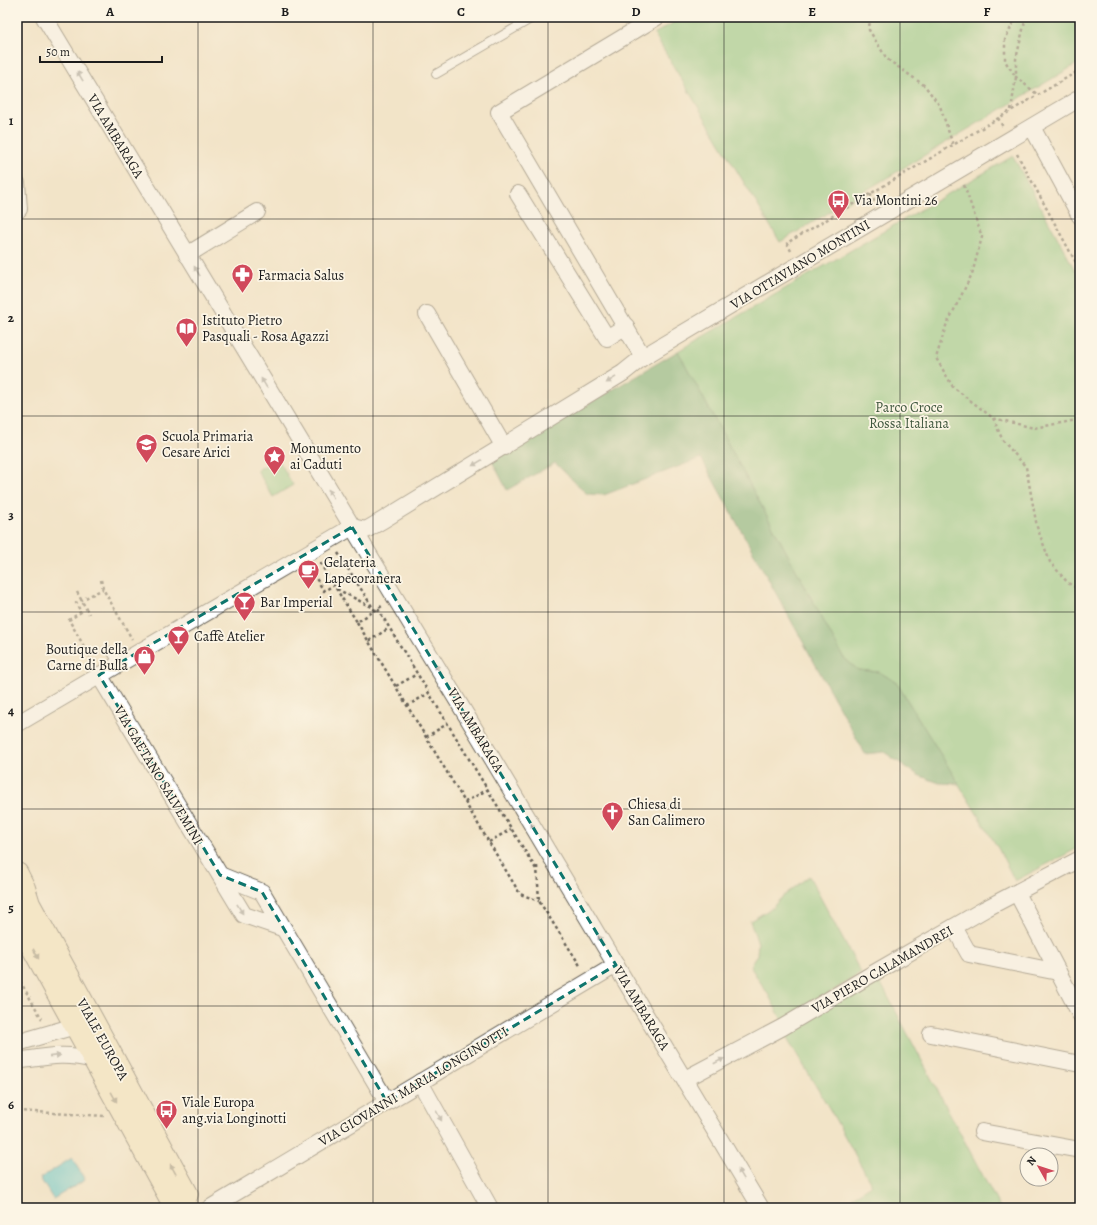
<svg xmlns="http://www.w3.org/2000/svg" width="1097" height="1225" font-family="Alegreya,serif">
<style>
.green{fill:#85c881;stroke:#50724e}
.forest{fill:#6cac6f;stroke:#446446}
.water{fill:#5bc8d0;stroke:#3c7276}
.lines{fill:none;stroke-linecap:round;stroke-linejoin:round}
.lane-casing{stroke:#676258;stroke-width:10}
.street-casing{stroke:#676258;stroke-width:18}
.secondary-casing{stroke:#676258;stroke-width:24}
.path{stroke:#676258;stroke-width:2.5;stroke-dasharray:3 3;stroke-linecap:butt}
.lane{stroke:#fff;stroke-width:8}
.street{stroke:#fff;stroke-width:16}
.secondary{stroke:#f7e8c3;stroke-width:22}
.oneway{fill:#999}
.oneway2{fill:#948c78}
.marked{fill:none;stroke:#0f766e;stroke-width:3;stroke-dasharray:8 5;stroke-linejoin:round}
.grid{fill:none;stroke:#1c1c1c;stroke-width:1;stroke-opacity:0.55}
.labels{text-anchor:middle;stroke-width:3.5;stroke-linejoin:round;paint-order:stroke}
.street-label{font-size:14px;fill:#1c1c1c;stroke:#fcf5e5}
.poi-label{font-size:14px;fill:#1c1c1c;stroke:#fcf5e5;text-anchor:start}
.park-label{font-size:14px;fill:#41583f;stroke:#fcf5e5}
.neatline{fill:none;stroke:#1c1c1c;stroke-width:1.5}
.grid-label{font-size:13px;text-anchor:middle;font-weight:bold;fill:#1c1c1c}
</style>
<rect width="100%" height="100%" fill="#fcf5e5"/>
<filter id="ink" filterUnits="userSpaceOnUse"><feTurbulence type="fractalNoise" baseFrequency=".025" numOctaves="2"/><feDisplacementMap in="SourceGraphic" scale="8" xChannelSelector="R" yChannelSelector="G"/><feConvolveMatrix kernelMatrix="1 2 1 2 8 2 1 2 1" color-interpolation-filters="sRGB"/></filter>
<filter id="wash" filterUnits="userSpaceOnUse"><feTurbulence type="fractalNoise" baseFrequency=".012" numOctaves="4" result="noise"/><feDisplacementMap in="SourceGraphic" scale="16" xChannelSelector="R" yChannelSelector="G"/><feGaussianBlur stdDeviation="0.9" result="paint"/><feColorMatrix in="noise" values="0 0 0 0 0 0 0 0 0 0 0 0 0 0 0 0 0 1.4 0 .05"/><feComposite in="paint" operator="in"/></filter>
<g filter="url(#wash)">
<rect width="100%" height="100%" fill="#f2e4c8"/>
<!-- green -->
<g class="green">
<polygon points="683,17 1080,17 1080,62 780,242 654,34"/>
<polygon points="1013,156 1080,279 1080,847 1015,881 998,848 896,682 879,672 858,670 843,657 678,351"/>
<polygon points="278,459 293,485 273,497 257,470"/>
<polygon points="809,876 861,973 783,1022 768,994 750,966 757,955 758,943 750,921 772,908 781,898"/>
<polygon points="877,976 1000,1208 858,1208 852,1197 872,1185 829,1108 783,1031"/>
</g>
<!-- forest -->
<polygon class="forest" points="678,351 843,657 858,670 879,672 896,682 959,784 939,783 918,775 884,752 865,754 701,458 604,495 587,494 555,463 507,490 492,461"/>
<!-- water -->
<polygon class="water" points="72,1158 85,1180 53,1199 40,1178"/>
</g>
<g filter="url(#ink)">
<g class="lines">
<defs>
<g id="lane">
<polyline points="436,74 534,17"/>
<polyline points="111,651 119,664"/>
</g>
<g id="street">
<polyline points="44,17 480,738 761,1208"/>
<polyline points="1032,127 1080,216"/>
<polyline points="17,183 19,209 17,211"/>
<polyline points="518,194 607,338 626,326"/>
<polyline points="187,255 257,212"/>
<polyline points="427,314 504,447"/>
<polyline points="643,357 499,112 657,17"/>
<polyline points="352,527 366,530 383,520 623,373 643,357 1080,98"/>
<polyline points="99,675 244,915 282,928"/>
<polyline points="17,724 352,527"/>
<polyline points="220,875 262,892 387,1102"/>
<polyline points="1017,893 1080,1014"/>
<polyline points="954,927 969,954 1058,972"/>
<polyline points="931,1034 1080,1064"/>
<polyline points="17,1043 75,1026"/>
<path d="M 17,1061 C 46,1057 64,1052 94,1060"/>
<polyline points="685,1079 783,1027 867,977 985,909 1080,859"/>
<polyline points="420,1082 490,1208"/>
<polyline points="982,1132 1080,1150"/>
<polyline points="210,1208 616,965"/>
</g>
<g id="secondary">
<polyline points="17,874 24,888 29,904 187,1194 183,1203"/>
<polyline points="17,919 172,1201 183,1203 186,1208"/>
</g>
</defs>
<!-- lane casing -->
<use href="#lane" class="lane-casing"/>
<!-- street casing -->
<use href="#street" class="street-casing"/>
<!-- secondary casing -->
<use href="#secondary" class="secondary-casing"/>
<!-- path -->
<g class="path">
<polyline points="870,17 869,30 887,59 925,86 940,106 953,145"/>
<polyline points="1026,17 1016,59 1016,77 1038,95"/>
<polyline points="1011,110 1016,77 1005,61 1005,40 1016,17"/>
<polyline points="998,118 1003,127"/>
<polyline points="1017,154 1080,270"/>
<polyline points="964,185 982,237 972,274 946,326 936,358 953,387 993,418 1034,428 1077,420 1080,418"/>
<polyline points="870,194 875,202"/>
<polyline points="791,251 787,243 1080,70"/>
<polyline points="993,418 1003,441 1026,467 1037,527 1050,562 1068,583 1080,590"/>
<polyline points="338,553 375,611"/>
<polyline points="320,563 357,622 382,606"/>
<polyline points="310,569 324,591 352,574"/>
<polyline points="101,580 103,589 132,639"/>
<polyline points="337,589 371,607"/>
<polyline points="77,592 89,614"/>
<polyline points="378,609 517,838 528,856 532,854"/>
<polyline points="357,622 520,894 539,901"/>
<polyline points="369,641 389,628"/>
<polyline points="93,662 69,620 81,612 76,603 103,589"/>
<polyline points="396,686 417,674"/>
<polyline points="407,706 429,693"/>
<polyline points="426,737 447,724"/>
<polyline points="465,802 487,790"/>
<polyline points="489,842 511,829"/>
<polyline points="528,856 536,869"/>
<polyline points="537,866 539,901 581,967"/>
<polyline points="17,976 42,1019"/>
<polyline points="17,1111 105,1116"/>
</g>
<!-- lane -->
<use href="#lane" class="lane"/>
<!-- street -->
<use href="#street" class="street"/>
<!-- secondary -->
<use href="#secondary" class="secondary"/>
</g>
<!-- one-way arrows -->
<defs><path id="oneway-solid" d="M-6-.8H1V-3.2L6.5 0L1 3.2V.8H-6Z"/></defs>
<g class="oneway">
<use href="#oneway-solid" transform="translate(80 76) rotate(-121)"/>
<use href="#oneway-solid" transform="translate(197 271) rotate(-121)"/>
<use href="#oneway-solid" transform="translate(611 380) rotate(148)"/>
<use href="#oneway-solid" transform="translate(264 383) rotate(-121)"/>
<use href="#oneway-solid" transform="translate(477 463) rotate(149)"/>
<use href="#oneway-solid" transform="translate(331 494) rotate(-121)"/>
<use href="#oneway-solid" transform="translate(438 669) rotate(-121)"/>
<use href="#oneway-solid" transform="translate(534 828) rotate(-121)"/>
<use href="#oneway-solid" transform="translate(240 909) rotate(59)"/>
<use href="#oneway-solid" transform="translate(601 940) rotate(-121)"/>
<use href="#oneway-solid" transform="translate(55 1056) rotate(-6)"/>
<use href="#oneway-solid" transform="translate(719 1061) rotate(-28)"/>
<use href="#oneway-solid" transform="translate(439 1116) rotate(61)"/>
<use href="#oneway-solid" transform="translate(741 1174) rotate(-121)"/>
</g>
<g class="oneway2">
<use href="#oneway-solid" transform="translate(36 954) rotate(61)"/>
<use href="#oneway-solid" transform="translate(114 1097) rotate(61)"/>
<use href="#oneway-solid" transform="translate(173 1169) rotate(-119)"/>
</g>
</g>
<!-- marked area -->
<path d="M0 0H1097V1225H0ZM 352,527 L 616,965 L 387,1102 L 262,892 L 220,875 L 99,675 Z" fill="#f2e4c8" fill-opacity=".55" fill-rule="evenodd"/>
<path class="marked" d="M 352,527 L 616,965 L 387,1102 L 262,892 L 220,875 L 99,675 Z"/>
<!-- grid -->
<path class="grid" d="M 198,17 L 198,1208M 373,17 L 373,1208M 548,17 L 548,1208M 724,17 L 724,1208M 900,17 L 900,1208M 17,219 L 1080,219M 17,416 L 1080,416M 17,612 L 1080,612M 17,809 L 1080,809M 17,1006 L 1080,1006"/>
<!-- icons -->
<defs>
<symbol id="bus-pin" viewBox="-11 -11 22 30"><path d="M0 17L-7.5 6A9.5 9.5 0 1 1 7.5 6Z" fill="#d1495b" stroke="#fcf5e5"/><path d="M-5-6H5V4H4V6H2V4H-2V6H-4V4H-5ZM-3.5-4V0h7V-4ZM-3.5 1.2v1.5H-2V1.2ZM2 1.2v1.5H3.5V1.2Z" fill="#fff"/></symbol>
<symbol id="pharmacy-pin" viewBox="-11 -11 22 30"><path d="M0 17L-7.5 6A9.5 9.5 0 1 1 7.5 6Z" fill="#d1495b" stroke="#fcf5e5"/><path d="M-2-6h4v4h4v4h-4v4h-4v-4h-4v-4h4Z" fill="#fff"/></symbol>
<symbol id="library-pin" viewBox="-11 -11 22 30"><path d="M0 17L-7.5 6A9.5 9.5 0 1 1 7.5 6Z" fill="#d1495b" stroke="#fcf5e5"/><path d="M-6-4Q-3-5.5-.7-3.5V5Q-3 3-6 4ZM6-4Q3-5.5 .7-3.5V5Q3 3 6 4Z" fill="#fff"/></symbol>
<symbol id="school-pin" viewBox="-11 -11 22 30"><path d="M0 17L-7.5 6A9.5 9.5 0 1 1 7.5 6Z" fill="#d1495b" stroke="#fcf5e5"/><path d="M0-5L7-2L0 1L-7-2ZM-4 1L0 2.5L4 1V4Q0 6-4 4Z" fill="#fff"/></symbol>
<symbol id="sight-pin" viewBox="-11 -11 22 30"><path d="M0 17L-7.5 6A9.5 9.5 0 1 1 7.5 6Z" fill="#d1495b" stroke="#fcf5e5"/><path d="M0-6L1.8-2.2L6-1.7L2.9 1.2L3.7 5.4L0 3.3L-3.7 5.4L-2.9 1.2L-6-1.7L-1.8-2.2Z" fill="#fff"/></symbol>
<symbol id="cafe-pin" viewBox="-11 -11 22 30"><path d="M0 17L-7.5 6A9.5 9.5 0 1 1 7.5 6Z" fill="#d1495b" stroke="#fcf5e5"/><path d="M-5.5-4.5H6V0H3Q3 3.5 0 3.5H-2.5Q-5.5 3.5-5.5 0ZM3-3.2v2h1.7v-2ZM-6 4.5H4V6H-6Z" fill="#fff"/></symbol>
<symbol id="bar-pin" viewBox="-11 -11 22 30"><path d="M0 17L-7.5 6A9.5 9.5 0 1 1 7.5 6Z" fill="#d1495b" stroke="#fcf5e5"/><path d="M-6-5H6L.8 .8V4.5H3.5V6h-7V4.5H-.8V.8Z" fill="#fff"/></symbol>
<symbol id="shop-pin" viewBox="-11 -11 22 30"><path d="M0 17L-7.5 6A9.5 9.5 0 1 1 7.5 6Z" fill="#d1495b" stroke="#fcf5e5"/><path d="M-5-2.5h2.3a2.7 3.5 0 0 1 5.4 0H5L5.5 6h-11ZM-1.5-2.5h3a1.5 2.3 0 0 0-3 0Z" fill="#fff"/></symbol>
<symbol id="church-pin" viewBox="-11 -11 22 30"><path d="M0 17L-7.5 6A9.5 9.5 0 1 1 7.5 6Z" fill="#d1495b" stroke="#fcf5e5"/><path d="M-1.2-6h2.4v3.5h3.3v2.4h-3.3V6h-2.4V-.1h-3.3v-2.4h3.3Z" fill="#fff"/></symbol>
</defs>
<g fill-rule="evenodd">
<use href="#bus-pin" x="826" y="188" width="25" height="34"/>
<use href="#pharmacy-pin" x="230" y="262" width="25" height="34"/>
<use href="#library-pin" x="174" y="316" width="25" height="34"/>
<use href="#school-pin" x="134" y="432" width="25" height="34"/>
<use href="#sight-pin" x="262" y="444" width="25" height="34"/>
<use href="#cafe-pin" x="296" y="558" width="25" height="34"/>
<use href="#bar-pin" x="232" y="590" width="25" height="34"/>
<use href="#bar-pin" x="166" y="624" width="25" height="34"/>
<use href="#shop-pin" x="132" y="644" width="25" height="34"/>
<use href="#church-pin" x="600" y="800" width="25" height="34"/>
<use href="#bus-pin" x="154" y="1098" width="25" height="34"/>
</g>
<g class="labels">
<!-- street labels -->
<g class="street-label">
<text transform="translate(116 136) rotate(59)" y="5">VIA AMBARAGA</text>
<text transform="translate(800 264) rotate(-31)" y="5">VIA OTTAVIANO MONTINI</text>
<text transform="translate(476 730) rotate(59)" y="5">VIA AMBARAGA</text>
<text transform="translate(159 775) rotate(59)" y="5">VIA GAETANO SALVEMINI</text>
<text transform="translate(882 969) rotate(-30)" y="5">VIA PIERO CALAMANDREI</text>
<text transform="translate(642 1008) rotate(59)" y="5">VIA AMBARAGA</text>
<text transform="translate(103 1039) rotate(61)" y="5">VIALE EUROPA</text>
<text transform="translate(413 1086) rotate(-31)" y="5">VIA GIOVANNI MARIA LONGINOTTI</text>
</g>
<!-- poi labels -->
<g class="poi-label">
<text x="854" y="205">Via Montini 26</text>
<text x="258" y="280">Farmacia Salus</text>
<text x="202" y="325">Istituto Pietro<tspan x="202" dy="16">Pasquali - Rosa Agazzi</tspan></text>
<text x="162" y="441">Scuola Primaria<tspan x="162" dy="16">Cesare Arici</tspan></text>
<text x="290" y="453">Monumento<tspan x="290" dy="16">ai Caduti</tspan></text>
<text x="324" y="567">Gelateria<tspan x="324" dy="16">Lapecoranera</tspan></text>
<text x="260" y="607">Bar Imperial</text>
<text x="194" y="641">Caffè Atelier</text>
<text x="128" y="654" text-anchor="end">Boutique della<tspan x="128" dy="16">Carne di Bulla</tspan></text>
<text x="628" y="809">Chiesa di<tspan x="628" dy="16">San Calimero</tspan></text>
<text x="182" y="1107">Viale Europa<tspan x="182" dy="16">ang.via Longinotti</tspan></text>
</g>
<!-- park labels -->
<g class="park-label">
<text x="909" y="412">Parco Croce<tspan x="909" dy="16">Rossa Italiana</tspan></text>
</g>
</g>
<!-- margin -->
<rect width="1097" height="1225" fill="none" stroke="#fcf5e5" stroke-width="44"/>
<!-- north arrow -->
<g transform="translate(1039 1167) rotate(309)"><circle r="19" fill="#fcf5e5" stroke="#a29e95"/>
<path d="M0-3L7 15L0 10L-7 15Z" fill="#d1495b"/>
<text y="-6" font-size="11" font-weight="bold" text-anchor="middle" fill="#1c1c1c">N</text>
</g>
<!-- scale -->
<path d="M40 56v6h122v-6" fill="none" stroke="#1c1c1c" stroke-width="2"/>
<text x="46" y="56" font-size="12" fill="#1c1c1c" stroke="#fcf5e5" stroke-width="3" paint-order="stroke">50 m</text>
<rect x="22" y="22" width="1053" height="1181" class="neatline"/>
<g class="grid-label">
<text x="110" y="16">A</text>
<text x="285" y="16">B</text>
<text x="461" y="16">C</text>
<text x="636" y="16">D</text>
<text x="812" y="16">E</text>
<text x="987" y="16">F</text>
<text x="11" y="125">1</text>
<text x="11" y="322">2</text>
<text x="11" y="519">3</text>
<text x="11" y="715">4</text>
<text x="11" y="912">5</text>
<text x="11" y="1109">6</text>
</g>
</svg>
